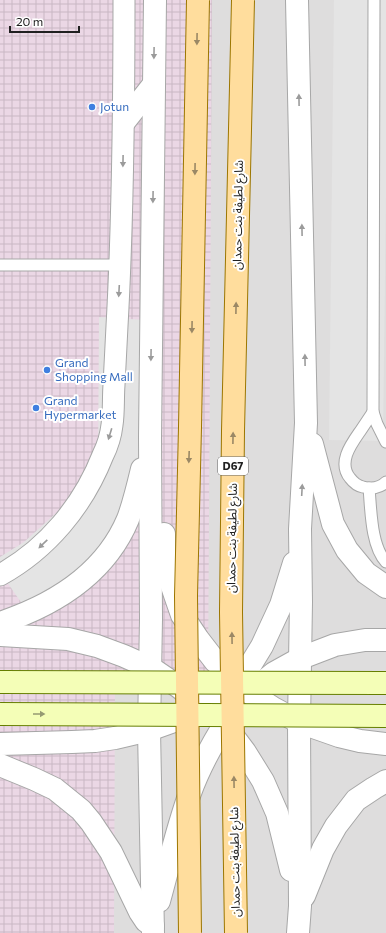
<svg xmlns="http://www.w3.org/2000/svg" width="386" height="933" font-family="Commissioner,'Noto Sans Arabic',sans-serif">
<style>
.residential{fill:#dedddd}
.industrial{fill:url(#industrial-grid)}
.parking{fill:#e4e4e4}
.lines{fill:none;stroke-linecap:round;stroke-linejoin:round}
.service-casing{stroke:#a7a7a7;stroke-width:13}
.minor-casing{stroke:#a7a7a7;stroke-width:23}
.tertiary-casing{stroke:#a7a7a7;stroke-width:24}
.service{stroke:#fff;stroke-width:11}
.minor{stroke:#fff;stroke-width:21}
.tertiary{stroke:#fff;stroke-width:22}
.secondary-bridge-casing{stroke:#657e00;stroke-width:24;stroke-linecap:butt}
.primary-bridge-casing{stroke:#9c7600;stroke-width:24;stroke-linecap:butt}
.secondary-bridge{stroke:#f4feb7;stroke-width:22}
.primary-bridge{stroke:#ffdd9d;stroke-width:22}
.oneway{fill:#9b8865}
.oneway2{fill:#9b9b9b}
.oneway3{fill:#959a73}
.shop-dot{fill:#3f7fe0;stroke:#fff;stroke-width:1.5}
.labels{text-anchor:middle;stroke-width:4;stroke-linejoin:round;paint-order:stroke}
.shield{fill:#fff;stroke:#636363;stroke-width:1}
.shield-label{font-size:11px;font-weight:bold;fill:#202020}
.shop-label{font-size:12px;fill:#366cbe;stroke:#fff;text-anchor:start}
.street-label{font-size:12px;fill:#202020;stroke:#fff}
</style>
<defs>
<pattern id="industrial-grid" width="8" height="8" patternUnits="userSpaceOnUse"><rect width="8" height="8" fill="#ebd7e5"/><path d="M0 4h8M4 0v8" fill="none" stroke="#c9b8c4"/></pattern>
</defs>
<rect width="100%" height="100%" fill="#f1eee6"/>
<!-- residential -->
<polygon class="residential" points="56,0 386,0 386,933 0,933 0,785"/>
<!-- industrial -->
<polygon class="industrial" points="0,0 212,0 208,686 115,685 114,933 0,933"/>
<!-- parking -->
<g class="parking">
<polygon points="334,0 386,0 386,196 383,441 329,440"/>
<polygon points="99,317 160,321 145,498 74,575 25,608 0,572 0,557 24,542 75,496 98,471"/>
</g>
<g class="lines">
<defs>
<g id="service">
<polyline points="0,265 120,265"/>
<polyline points="373,412 374,0"/>
<path d="M 386,442 L 377,424 L 373,412 C 369,418 365,424 361,430 C 352,443 337,462 350,478 C 353,482 358,486 363,487 C 371,489 380,488 386,482"/>
<path d="M 369,488 C 371,510 371,546 386,562"/>
</g>
<path id="minor" d="M 0,575 C 47,549 83,506 103,455 C 107,447 111,434 112,425 C 114,412 113,398 114,385 C 115,365 116,346 117,326 C 123,218 124,109 124,0"/>
<g id="tertiary">
<polyline points="297,0 306,423 300,529 301,602 299,722 300,906 298,933"/>
<polyline points="124,122 154,84"/>
<polyline points="312,444 333,524 347,550 366,573 386,587"/>
<polyline points="164,534 164,553 168,574 175,595 182,615 198,639 215,661 240,682 250,693 273,708 299,722 339,736 360,741 386,744"/>
<path d="M 0,623 C 54,605 105,574 128,519 C 134,503 138,486 142,469"/>
<polyline points="0,635 68,639 97,646 124,656 151,668 179,687 203,706 224,724 245,752 263,781 277,813 291,870"/>
<polyline points="253,690 274,673 301,658 335,645 365,640 386,640"/>
<polyline points="0,744 72,742 95,741 115,738 149,730 177,720 203,706 240,682 262,646 281,605 294,563"/>
<polyline points="0,765 34,779 55,789 81,810 91,822 111,852 140,912 146,921 153,926"/>
<polyline points="304,896 323,849 336,826 356,800 374,788 386,781"/>
<path d="M 159,901 C 169,865 177,828 190,793 C 200,765 215,739 231,714"/>
<polyline points="153,933 149,730 151,619 150,437 155,0"/>
</g>
</defs>
<!-- service casing -->
<use href="#service" class="service-casing"/>
<!-- minor casing -->
<use href="#minor" class="minor-casing"/>
<!-- tertiary casing -->
<use href="#tertiary" class="tertiary-casing"/>
<!-- service -->
<use href="#service" class="service"/>
<!-- minor -->
<use href="#minor" class="minor"/>
<!-- tertiary -->
<use href="#tertiary" class="tertiary"/>
<defs>
<g id="secondary-bridge">
<polyline points="0,682 386,683"/>
<polyline points="0,714 386,716"/>
</g>
<g id="primary-bridge">
<polyline points="190,933 186,596 190,427 198,0"/>
<polyline points="236,933 231,612 233,431 243,0"/>
</g>
</defs>
<!-- secondary-bridge casing -->
<use href="#secondary-bridge" class="secondary-bridge-casing"/>
<!-- primary-bridge casing -->
<use href="#primary-bridge" class="primary-bridge-casing"/>
<!-- secondary-bridge -->
<use href="#secondary-bridge" class="secondary-bridge"/>
<!-- primary-bridge -->
<use href="#primary-bridge" class="primary-bridge"/>
</g>
<!-- one-way arrows -->
<defs><path id="oneway-solid" d="M-6-.8H1V-3.2L6.5 0L1 3.2V.8H-6Z"/></defs>
<g class="oneway">
<use href="#oneway-solid" transform="translate(197 39) rotate(91)"/>
<use href="#oneway-solid" transform="translate(195 169) rotate(91)"/>
<use href="#oneway-solid" transform="translate(236 308) rotate(-89)"/>
<use href="#oneway-solid" transform="translate(192 327) rotate(91)"/>
<use href="#oneway-solid" transform="translate(233 438) rotate(-89)"/>
<use href="#oneway-solid" transform="translate(189 457) rotate(92)"/>
<use href="#oneway-solid" transform="translate(232 638) rotate(-91)"/>
<use href="#oneway-solid" transform="translate(234 782) rotate(-91)"/>
</g>
<g class="oneway2">
<use href="#oneway-solid" transform="translate(154 53) rotate(91)"/>
<use href="#oneway-solid" transform="translate(299 100) rotate(-91)"/>
<use href="#oneway-solid" transform="translate(123 161) rotate(91)"/>
<use href="#oneway-solid" transform="translate(153 197) rotate(91)"/>
<use href="#oneway-solid" transform="translate(302 230) rotate(-91)"/>
<use href="#oneway-solid" transform="translate(119 291) rotate(93)"/>
<use href="#oneway-solid" transform="translate(151 355) rotate(91)"/>
<use href="#oneway-solid" transform="translate(305 360) rotate(-91)"/>
<use href="#oneway-solid" transform="translate(110 434) rotate(107)"/>
<use href="#oneway-solid" transform="translate(302 490) rotate(-87)"/>
<use href="#oneway-solid" transform="translate(43 544) rotate(136)"/>
</g>
<use class="oneway3" href="#oneway-solid" transform="translate(39 714)"/>
<!-- markers -->
<g class="shop-dot">
<circle cx="92" cy="107" r="4"/>
<circle cx="47" cy="370" r="4"/>
<circle cx="36" cy="408" r="4"/>
</g>
<g class="labels">
<!-- shield labels -->
<rect class="shield" x="218" y="457" width="30" height="18" rx="3"/>
<g class="shield-label">
<text x="233" y="470">D67</text>
</g>
<!-- shop labels -->
<g class="shop-label">
<text x="100" y="111">Jotun</text>
<text x="55" y="367">Grand<tspan x="55" dy="14">Shopping Mall</tspan></text>
<text x="44" y="405">Grand<tspan x="44" dy="14">Hypermarket</tspan></text>
</g>
<!-- street labels -->
<g class="street-label">
<text transform="translate(238 215) rotate(-89)" y="4">شارع لطيفة بنت حمدان</text>
<text transform="translate(232 538) rotate(-89)" y="4">شارع لطيفة بنت حمدان</text>
<text transform="translate(235 862) rotate(-91)" y="4">شارع لطيفة بنت حمدان</text>
</g>
</g>
<!-- scale -->
<path d="M10 26v6h69v-6" fill="none" stroke="#202020" stroke-width="2"/>
<text x="16" y="26" font-size="12" fill="#202020" stroke="#ffffff" stroke-width="3" paint-order="stroke">20 m</text>
</svg>
